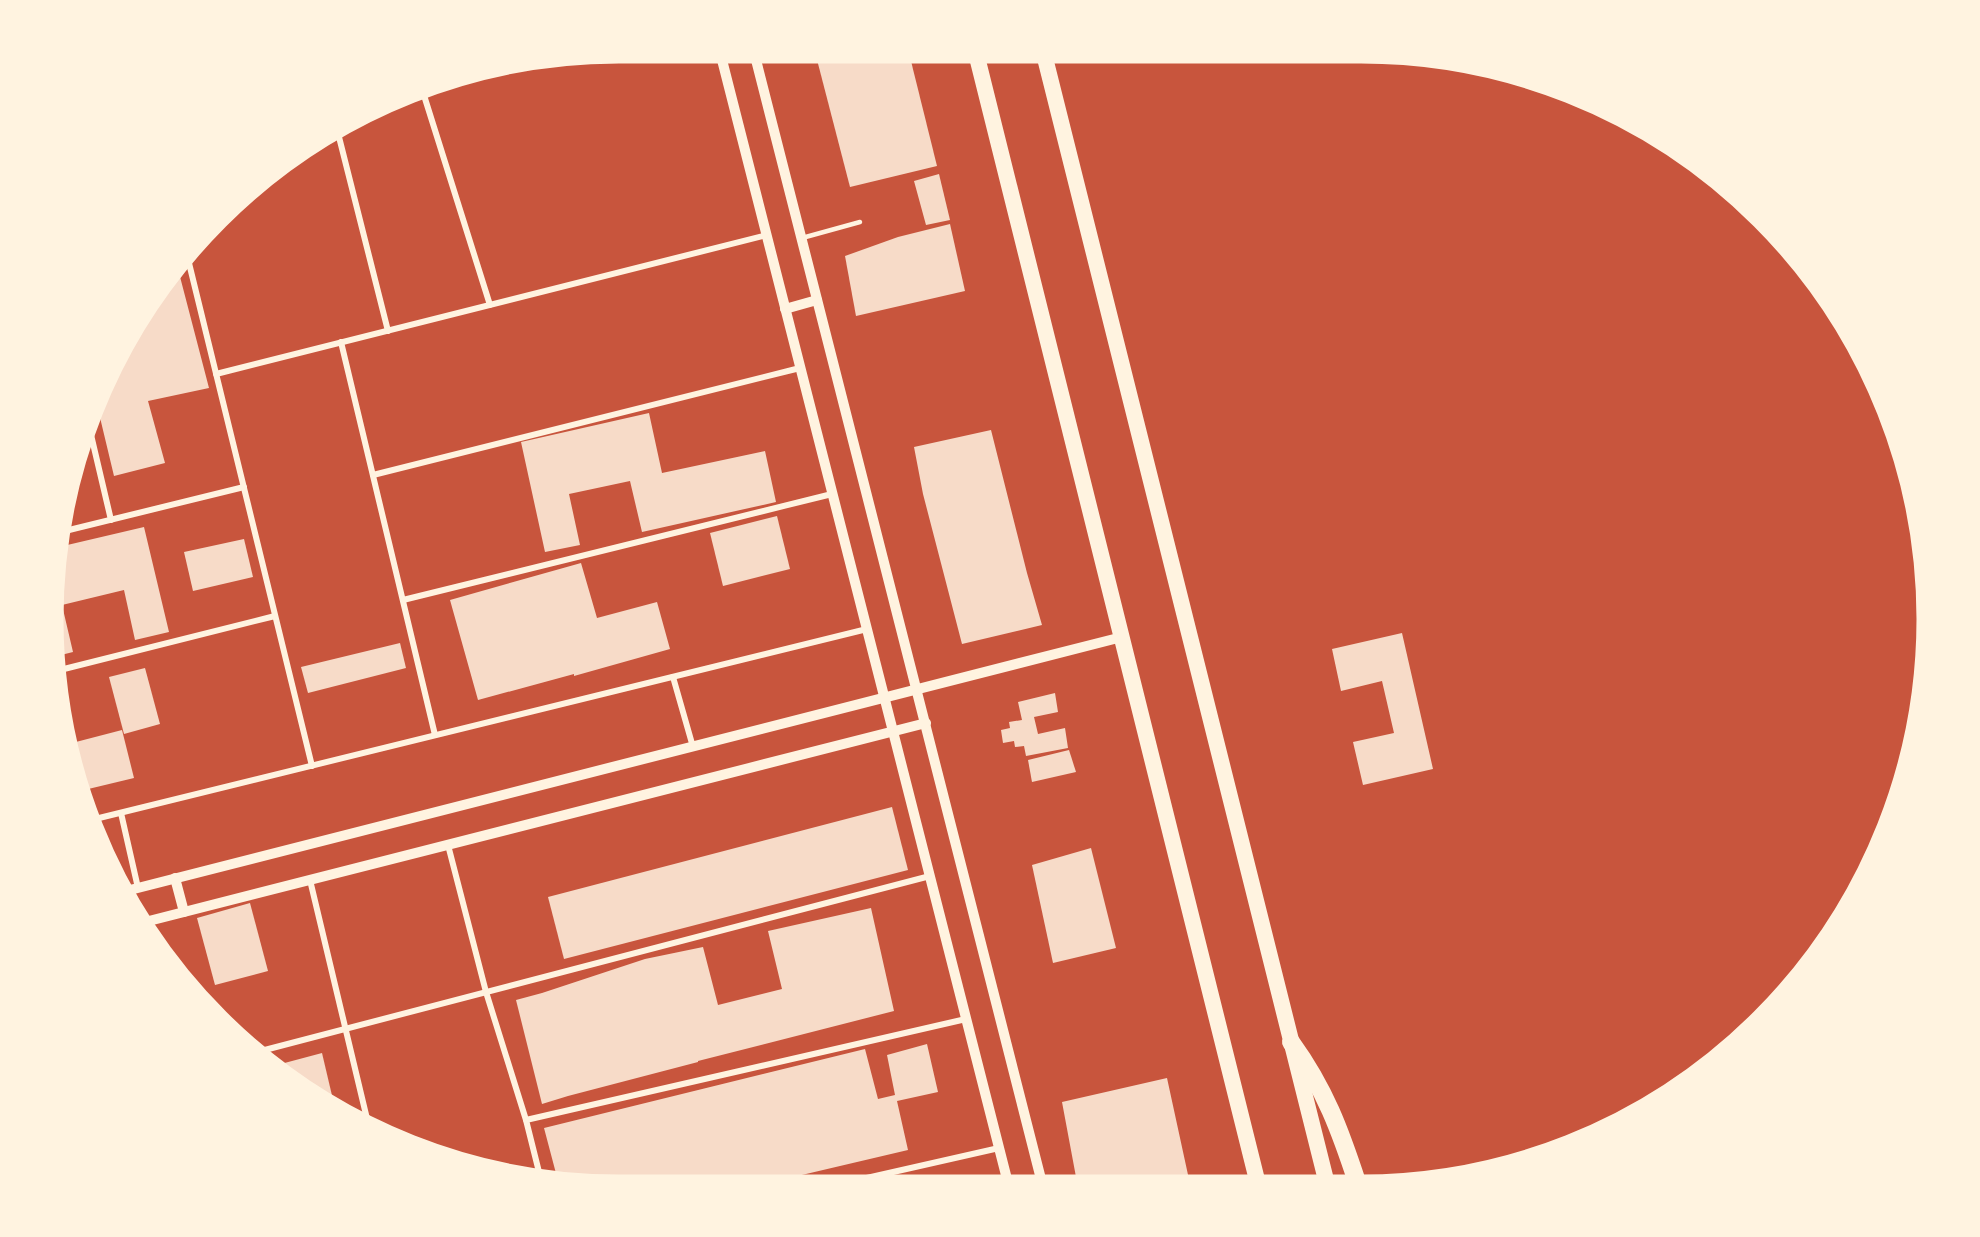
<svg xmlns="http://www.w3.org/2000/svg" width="1980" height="1237" font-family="Commissioner,sans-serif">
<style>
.building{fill:#f7dbc8}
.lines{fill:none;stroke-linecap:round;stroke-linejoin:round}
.service{stroke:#fff3e0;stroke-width:4.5}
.minor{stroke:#fff3e0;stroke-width:6}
.tertiary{stroke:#fff3e0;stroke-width:10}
.trunk{stroke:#fff3e0;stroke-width:16}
.motorway{stroke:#fff3e0;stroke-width:18}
.rim{fill:none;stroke:#fff3e0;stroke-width:3}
</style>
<rect width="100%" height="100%" fill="#c8553d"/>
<!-- building -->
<g class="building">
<polygon points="815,52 909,53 937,166 850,187"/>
<polygon points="939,174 950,220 926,225 914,181"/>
<polygon points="950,224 965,291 856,316 845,256 898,237"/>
<polygon points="178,269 209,388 148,401 165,463 114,476 97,405 147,303"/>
<polygon points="649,413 662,473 765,451 776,502 642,532 630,481 569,494 580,545 545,552 521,442"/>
<polygon points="991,430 1027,573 1042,625 962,644 923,494 914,447"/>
<polygon points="1900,457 1904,457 1918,518 1913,519"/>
<polygon points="777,516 790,569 723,586 710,533"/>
<polygon points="144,527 169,632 135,640 124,590 62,605 73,652 57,656 51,618 63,546"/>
<polygon points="244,539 253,577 193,591 184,552"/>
<polygon points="581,563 597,618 657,602 670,649 574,676 574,674 478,700 450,600"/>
<polygon points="1402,633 1433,769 1363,785 1353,742 1394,733 1382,681 1341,691 1332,649"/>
<polygon points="400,643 406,668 308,693 301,667"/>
<polygon points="145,668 160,724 124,734 109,677"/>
<polygon points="1055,693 1058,712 1034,717 1038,734 1065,728 1068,748 1026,756 1024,746 1015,747 1014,741 1003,743 1001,730 1010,728 1009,722 1022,720 1018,702"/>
<polygon points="122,730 134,778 80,791 72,743"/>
<polygon points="1069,750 1076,772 1032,782 1028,760"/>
<polygon points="892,807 908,870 564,959 548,897"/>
<polygon points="1091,848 1116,948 1053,963 1032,865"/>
<polygon points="250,903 268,971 215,985 197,918"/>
<polygon points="871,908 894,1011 698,1061 698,1062 568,1096 542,1104 516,1000 542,993 645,959 703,947 718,1005 782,989 768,931"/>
<polygon points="927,1044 938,1092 897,1101 908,1150 772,1182 558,1181 544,1128 865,1049 878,1099 895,1095 887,1055"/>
<polygon points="322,1053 334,1104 279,1072 277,1065"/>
<polygon points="1167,1078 1190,1184 1059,1183 1076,1177 1062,1102"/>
<polygon points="899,1176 900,1183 874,1183 874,1182"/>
</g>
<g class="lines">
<!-- service -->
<polyline class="service" points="802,238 860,222"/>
<!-- minor -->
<g class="minor">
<polyline points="422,89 490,305"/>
<polyline points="338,133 388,331"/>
<polyline points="188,259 312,766"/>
<polyline points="341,342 435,735"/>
<polyline points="216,374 767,235"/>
<polyline points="88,422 111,520"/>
<polyline points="373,475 800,368"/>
<polyline points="65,531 244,487"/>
<polyline points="403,600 832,494"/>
<polyline points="60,670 275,616"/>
<polyline points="673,677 693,747"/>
<polyline points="121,813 138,888"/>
<polyline points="91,820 867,629"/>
<polyline points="448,845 486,992 526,1120 541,1180"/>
<polyline points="310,880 368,1123"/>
<polyline points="257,1052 930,876"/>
<polyline points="526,1120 966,1019"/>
<polyline points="849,1182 999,1148"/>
</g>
<!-- tertiary -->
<g class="tertiary">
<polyline points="720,52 1008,1183"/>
<polyline points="754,52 1042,1183"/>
<polyline points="785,309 817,300"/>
<polyline points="175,878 184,912"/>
<polyline points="126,891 1122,637"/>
<polyline points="141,923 926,723"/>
<polyline points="1028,1183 1041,1180"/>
</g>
<!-- trunk -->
<g class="trunk">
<polyline points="976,53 1258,1184"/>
<polyline points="1044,54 1327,1184"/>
</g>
<!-- motorway -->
<g class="motorway">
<path d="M 1291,1042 C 1325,1089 1340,1130 1358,1185"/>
<polyline points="1258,1183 1258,1184"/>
</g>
</g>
<!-- crop -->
<path d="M0 0H1980V1237H0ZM619 62H1361A557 557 0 0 1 1918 619V619A557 557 0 0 1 1361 1176H619A557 557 0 0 1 62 619V619A557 557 0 0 1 619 62Z" fill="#fff3e0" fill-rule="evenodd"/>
<path class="rim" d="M619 62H1361A557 557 0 0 1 1918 619V619A557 557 0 0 1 1361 1176H619A557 557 0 0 1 62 619V619A557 557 0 0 1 619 62Z"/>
</svg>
